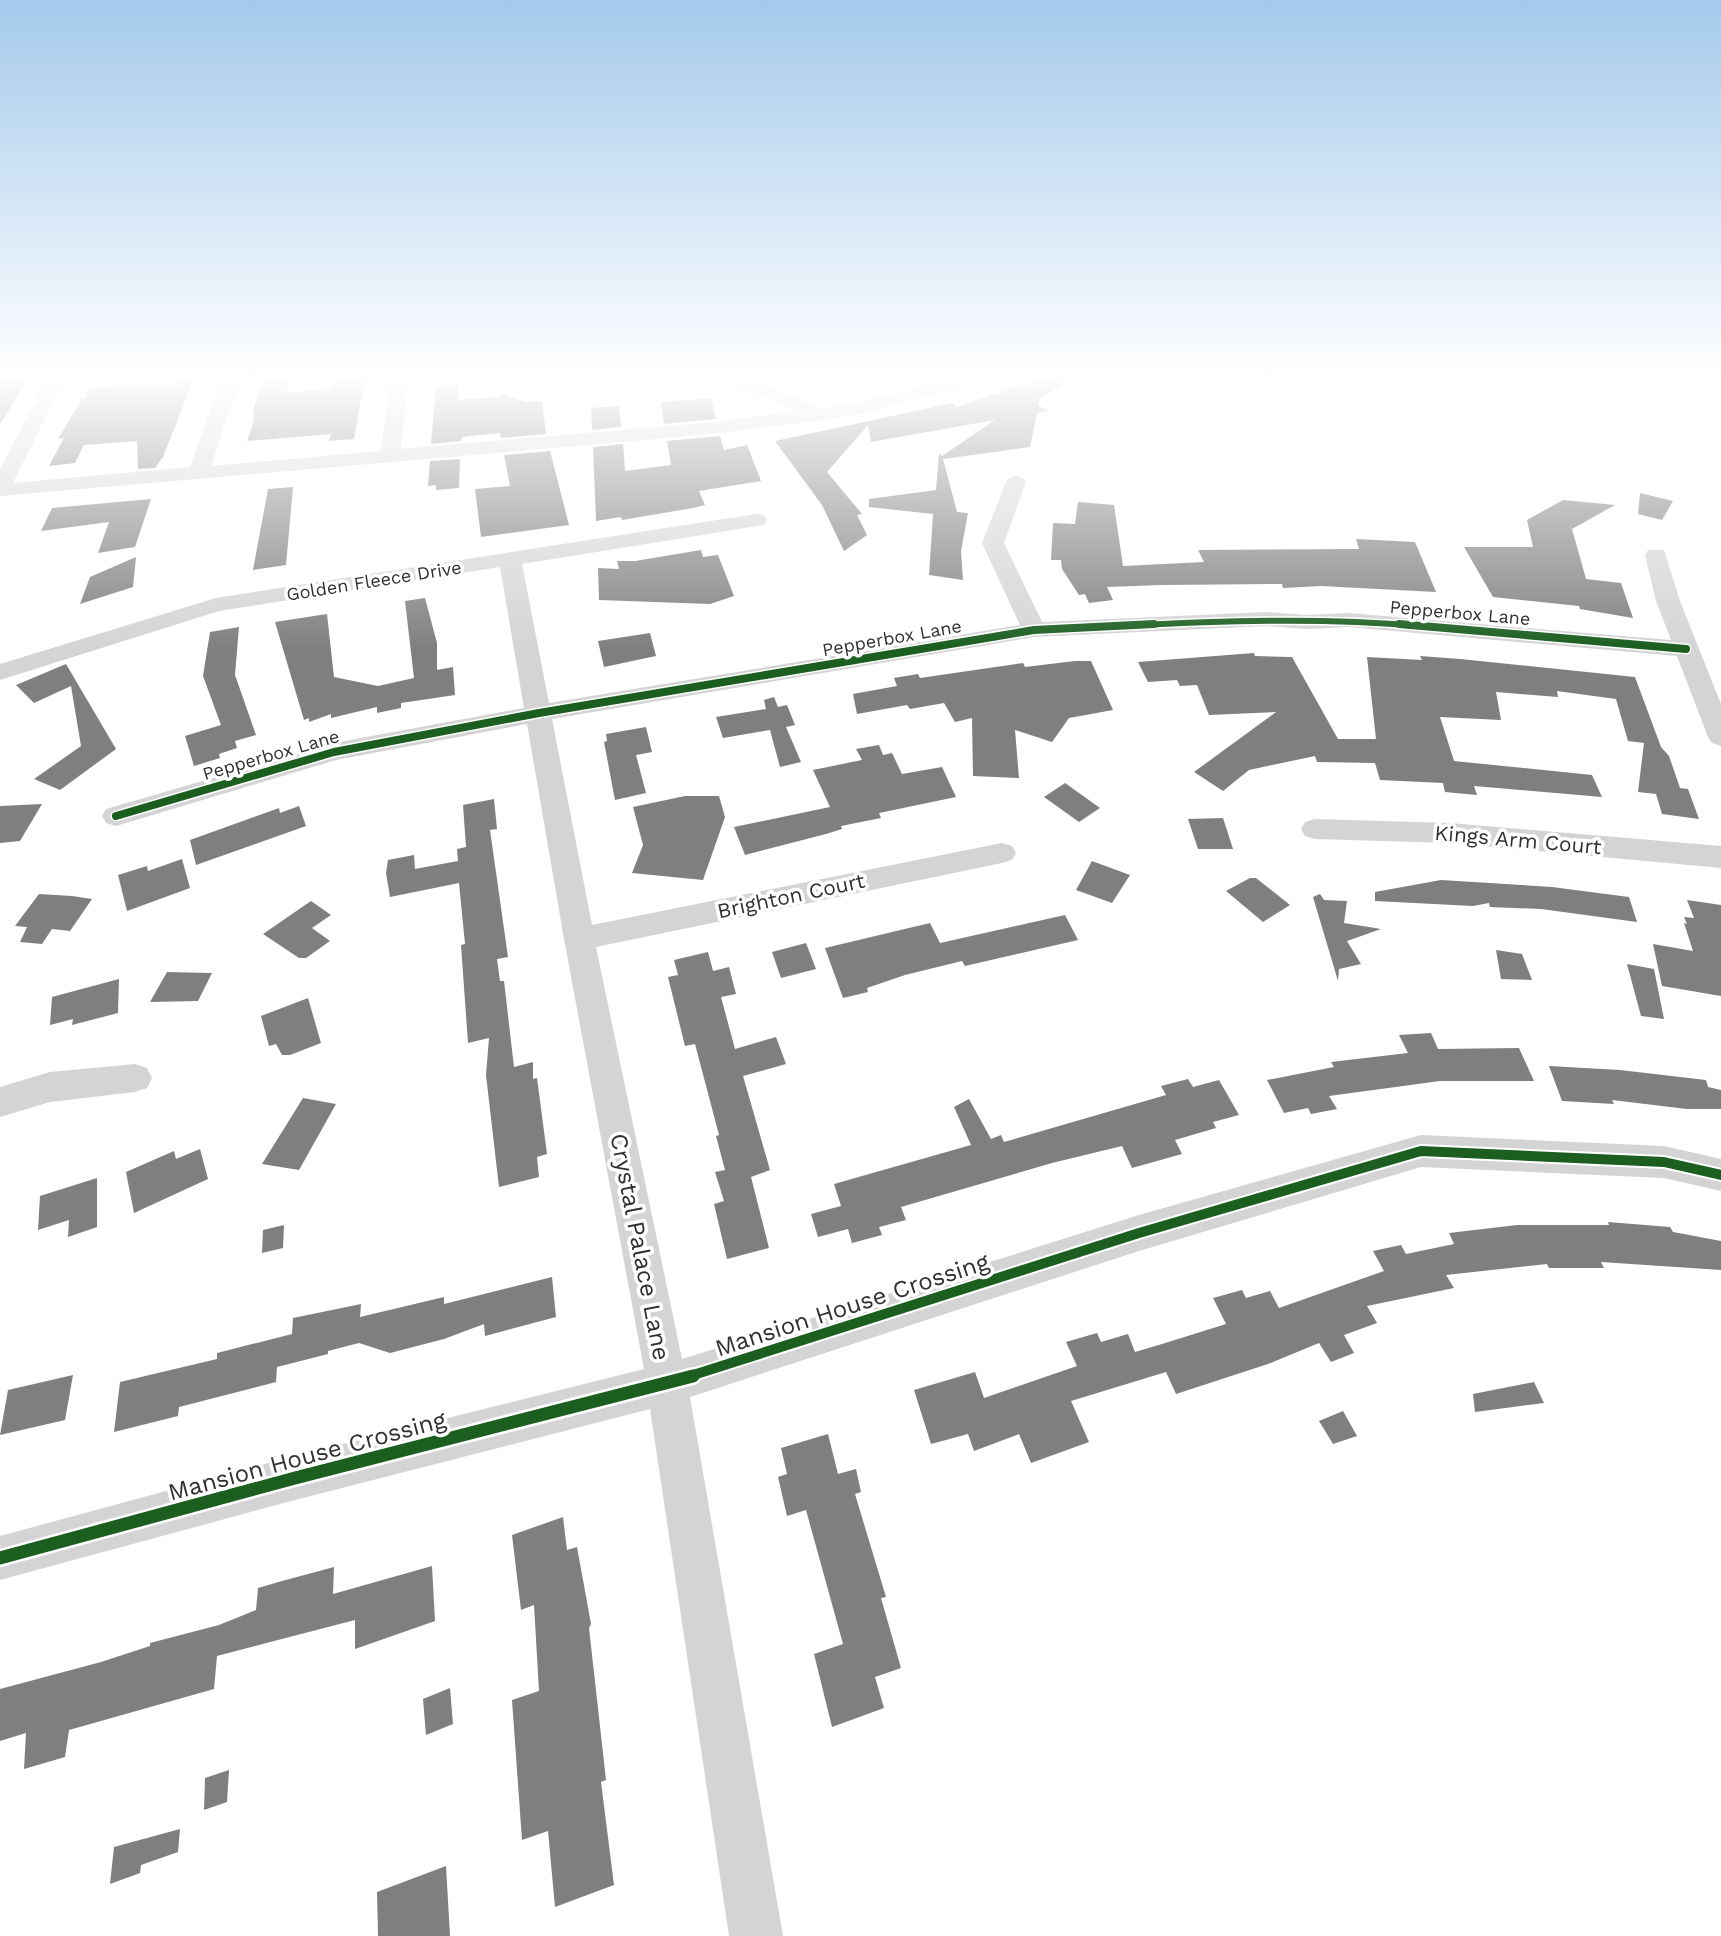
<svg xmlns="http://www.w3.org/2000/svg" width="1721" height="1936" font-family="'Work Sans',sans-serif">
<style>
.building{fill:#7f7f7f}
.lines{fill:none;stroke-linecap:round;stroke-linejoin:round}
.minor{fill:#d4d4d4;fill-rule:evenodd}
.cycleway-far3-casing{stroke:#fff;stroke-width:9}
.cycleway-far2-casing{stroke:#fff;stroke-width:11}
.cycleway-far1-casing{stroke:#fff;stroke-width:14}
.cycleway-casing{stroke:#fff;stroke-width:18}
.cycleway-far3{stroke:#1b5e20;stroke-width:6}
.cycleway-far2{stroke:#1b5e20;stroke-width:8}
.cycleway-far1{stroke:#1b5e20;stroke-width:10}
.cycleway{stroke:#1b5e20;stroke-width:13}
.labels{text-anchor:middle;stroke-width:7;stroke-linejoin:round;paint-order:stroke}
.far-street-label{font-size:18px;fill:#303030;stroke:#fff}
.street-label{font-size:21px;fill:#303030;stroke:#fff}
.near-street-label{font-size:24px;fill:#303030;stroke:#fff}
</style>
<rect width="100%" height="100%" fill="#fff"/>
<!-- building -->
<g class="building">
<polygon points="0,378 29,378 0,424"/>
<polygon points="286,378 290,379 286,393 332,388 334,378 365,378 354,439 329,441 331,434 247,441 254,420 253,410 263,380"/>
<polygon points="1042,378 1058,378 1062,386 1040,397 1038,405 1048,411 1037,413 1030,447 943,459 957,512 968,513 961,551 963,580 929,575 933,514 869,507 869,499 936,490 939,453 942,456 995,420 871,442 868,425 827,472 862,514 857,515 867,535 844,551 822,505 775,441 953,403 957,407"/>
<polygon points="193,381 163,457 155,468 138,469 137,441 84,445 75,463 49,466 64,438 58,439 82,399 86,398 87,389"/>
<polygon points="459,384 458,400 498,397 504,394 526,402 542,401 546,434 501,438 500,433 462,437 461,441 431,444 436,386"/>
<polygon points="711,398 716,419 664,424 661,402"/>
<polygon points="619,406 621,427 592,430 591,408"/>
<polygon points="720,436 724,450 747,445 761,481 699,491 705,505 693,508 622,520 621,517 596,521 593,447 623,444 625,471 671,465 667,441"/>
<polygon points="550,451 569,525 481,537 475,489 510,486 504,455"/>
<polygon points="460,459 459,488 436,490 436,485 428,486 430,461"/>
<polygon points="293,487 286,565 253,570 268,489"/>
<polygon points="1640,493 1673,501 1662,520 1638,514"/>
<polygon points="151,499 135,547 98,553 109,522 41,531 52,508"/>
<polygon points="1563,500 1615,505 1572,529 1586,579 1621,583 1633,618 1580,609 1579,606 1493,597 1464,547 1533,547 1527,520"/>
<polygon points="1078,502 1114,505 1123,566 1204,562 1198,550 1359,549 1356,539 1415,542 1436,592 1321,586 1283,588 1282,584 1161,585 1107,587 1113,600 1089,603 1085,594 1079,595 1062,569 1061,560 1051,560 1053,523 1075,524"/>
<polygon points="701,550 703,557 718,555 734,596 710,604 599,600 598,568 619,569 617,561 635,561"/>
<polygon points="136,557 133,587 80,604 90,577"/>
<polygon points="425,598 437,643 437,670 453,667 455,695 401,703 401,708 377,713 377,707 331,718 331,714 309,722 309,718 304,720 275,622 327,614 334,677 378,686 414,678 405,601"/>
<polygon points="239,627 235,675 256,735 235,741 237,748 219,754 220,758 194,766 185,736 221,725 203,676 210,632"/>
<polygon points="650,633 656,656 604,667 598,641"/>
<polygon points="1254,653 1255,656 1292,657 1338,739 1376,739 1367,657 1422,660 1420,656 1460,659 1635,677 1661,747 1669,756 1680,788 1688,789 1699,819 1662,814 1656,794 1638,792 1644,743 1628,741 1616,699 1557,691 1558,697 1496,692 1501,720 1440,717 1454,761 1592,775 1602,797 1474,786 1477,795 1445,792 1443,783 1380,780 1375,763 1317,762 1315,756 1249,770 1223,791 1194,772 1276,712 1209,715 1197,685 1180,686 1177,680 1148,682 1138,662"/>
<polygon points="1075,661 1091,661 1113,710 1069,718 1052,742 1015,730 1019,778 973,776 972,718 955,722 944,703 910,709 907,705 857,714 853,694 897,686 894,678 918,674 920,678 1023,663 1025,667"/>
<polygon points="66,664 116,749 60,790 34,779 81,746 71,686 34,703 16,685"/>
<polygon points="774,697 778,707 787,705 795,725 786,727 801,762 780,767 770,730 723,738 716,717 766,709 764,700"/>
<polygon points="646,727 652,752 636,755 646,793 615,800 604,742 607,741 606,734"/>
<polygon points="879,745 883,755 892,753 902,774 942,767 956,797 879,813 881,818 841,826 842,829 826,834 745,855 734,827 830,807 813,770 862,760 856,749"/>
<polygon points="1065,783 1100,808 1079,822 1044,797"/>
<polygon points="685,796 719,796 725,817 703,880 632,873 643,845 633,807"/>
<polygon points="494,799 497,829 490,830 508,957 497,959 500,981 504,981 514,1067 533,1062 533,1079 537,1078 547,1154 537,1157 539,1177 499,1187 486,1075 489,1038 468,1043 461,945 465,944 459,883 390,897 386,873 388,860 414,855 415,869 458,861 457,849 466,847 463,805"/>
<polygon points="42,804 20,841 0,843 0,806"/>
<polygon points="299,806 306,826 196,865 190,840 279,808 280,813"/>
<polygon points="1223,818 1233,849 1198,849 1188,819"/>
<polygon points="182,859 190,888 127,911 118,875 147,866 148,871"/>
<polygon points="1092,861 1130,875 1112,903 1076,890"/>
<polygon points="1250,878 1256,878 1290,905 1263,922 1226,891"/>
<polygon points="1441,880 1552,887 1629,897 1637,922 1541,909 1490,907 1489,903 1473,906 1375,901 1375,892"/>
<polygon points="39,894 72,896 92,899 70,931 52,929 42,944 20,942 27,927 15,926"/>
<polygon points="1320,894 1324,900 1347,901 1344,923 1381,929 1347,941 1361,964 1339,969 1338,981 1313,897"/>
<polygon points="1687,900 1721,905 1721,996 1662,986 1653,944 1693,951 1684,923 1687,924 1684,917 1694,918"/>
<polygon points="311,901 331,915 312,928 330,941 306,958 299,958 263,934"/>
<polygon points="1065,915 1078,940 965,966 962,961 905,975 867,988 868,992 843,998 825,948 930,923 940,943"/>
<polygon points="806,943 816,969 781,978 772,952"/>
<polygon points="1496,950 1522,954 1532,980 1501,979"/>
<polygon points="708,952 713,971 729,967 736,994 721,997 735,1049 776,1037 786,1064 743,1076 770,1170 751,1177 769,1248 727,1259 714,1204 724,1201 715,1172 725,1170 716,1136 719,1135 695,1044 685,1046 668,977 678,975 674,960"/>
<polygon points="1627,964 1654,969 1664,1019 1641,1016"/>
<polygon points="167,972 212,973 198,1001 150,1002"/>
<polygon points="119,979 118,1013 72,1025 73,1019 50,1025 52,997"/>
<polygon points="308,998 321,1043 290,1055 282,1055 276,1044 269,1046 261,1016"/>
<polygon points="1431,1033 1438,1049 1519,1048 1534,1081 1440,1081 1329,1096 1337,1109 1311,1114 1308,1108 1284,1113 1267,1080 1334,1067 1331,1062 1408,1053 1399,1035"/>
<polygon points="1549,1066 1620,1070 1706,1080 1708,1087 1721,1090 1721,1109 1687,1109 1612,1100 1614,1104 1562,1101"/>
<polygon points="1188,1079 1193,1087 1219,1080 1239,1115 1213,1122 1216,1128 1175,1140 1182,1154 1132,1168 1122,1146 1052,1163 901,1207 906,1220 879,1227 882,1235 852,1243 848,1229 818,1237 811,1214 841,1206 834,1184 971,1145 954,1107 969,1099 991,1139 1001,1135 1004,1142 1166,1095 1161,1086"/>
<polygon points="303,1098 336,1104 299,1170 262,1164"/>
<polygon points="200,1149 208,1179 134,1213 126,1172 174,1151 176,1159"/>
<polygon points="97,1178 97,1227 68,1237 69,1220 38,1230 40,1196"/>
<polygon points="1608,1222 1670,1227 1673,1232 1721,1241 1721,1270 1601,1262 1604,1268 1549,1268 1547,1264 1446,1275 1454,1288 1367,1306 1377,1323 1344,1335 1354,1353 1331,1362 1319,1343 1268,1364 1176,1394 1166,1372 1071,1401 1089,1442 1031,1463 1019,1434 974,1451 968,1434 931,1444 914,1390 975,1372 984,1398 1077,1366 1066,1342 1097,1333 1101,1342 1128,1334 1135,1352 1162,1344 1226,1324 1213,1298 1242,1290 1246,1298 1270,1291 1279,1308 1384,1271 1373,1251 1401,1245 1406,1254 1454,1244 1449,1233 1517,1225 1609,1225"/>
<polygon points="284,1225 283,1248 262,1253 263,1230"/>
<polygon points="552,1277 556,1317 485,1336 484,1324 444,1339 390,1353 359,1343 328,1351 328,1354 277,1367 276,1382 179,1407 178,1416 114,1432 120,1382 217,1359 217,1353 292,1334 293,1318 361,1304 360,1317 444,1297 444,1304"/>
<polygon points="73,1375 65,1420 0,1435 8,1390"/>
<polygon points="1534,1382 1544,1403 1475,1412 1473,1394"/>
<polygon points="1343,1411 1357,1436 1333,1444 1319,1421"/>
<polygon points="828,1434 838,1474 856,1469 861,1492 855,1494 886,1597 881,1598 901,1668 875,1677 884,1708 832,1727 814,1654 843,1644 806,1510 787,1516 778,1477 787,1474 781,1448"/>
<polygon points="563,1517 567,1550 577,1547 591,1624 589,1628 606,1780 601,1782 614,1885 555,1907 548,1831 522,1840 512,1700 539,1691 534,1605 521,1610 512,1535"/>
<polygon points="432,1566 435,1621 355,1649 355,1620 217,1656 214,1689 69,1730 65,1757 24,1769 26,1733 0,1741 0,1689 101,1662 150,1646 150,1643 219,1625 256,1610 258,1588 282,1581 334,1567 333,1594"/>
<polygon points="450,1688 453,1724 426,1735 423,1699"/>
<polygon points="229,1770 227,1802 204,1810 205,1778"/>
<polygon points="180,1829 178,1852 141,1865 140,1873 110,1884 114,1847"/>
<polygon points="446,1866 450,1936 378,1936 377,1892"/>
</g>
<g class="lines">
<!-- minor -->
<g class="minor">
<polygon points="47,378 65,378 13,483 190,467 222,378 240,378 211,466 381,451 390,378 408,378 401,449 713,422 797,411 727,382 724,378 747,378 821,408 857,403 953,378 981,378 978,382 858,415 713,434 0,496 0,469"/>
<polygon points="1016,476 1023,478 1026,482 1004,543 1042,622 1266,612 1308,615 1349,613 1671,640 1656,601 1645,555 1648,550 1664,550 1680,601 1721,704 1721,746 1712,743 1708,737 1677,656 1349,627 1308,629 1266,626 1034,637 552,719 592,925 1002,843 1012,846 1016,853 1012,860 1002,863 596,947 682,1359 1139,1215 1421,1135 1664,1146 1721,1159 1721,1191 1664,1178 1421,1167 1139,1251 690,1397 783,1936 729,1936 650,1409 295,1500 0,1580 0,1536 295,1456 644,1369 564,939 527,724 336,760 116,826 106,823 102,816 106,809 334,743 524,708 500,567 219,611 0,680 0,664 216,598 756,514 764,515 767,520 764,525 522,564 549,703 1020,625 982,543 1006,482 1009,478"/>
<polygon points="1315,819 1450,823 1721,846 1721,868 1450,843 1315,839 1305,836 1301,829 1305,822"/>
<polygon points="135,1064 147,1068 152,1078 147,1088 135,1092 50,1102 0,1117 0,1087 50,1072"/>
</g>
<defs>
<path id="cycleway-far3" d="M 1117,626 C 1218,621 1318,617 1420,626"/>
<g id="cycleway-far2">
<polyline points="1399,624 1686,649"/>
<polyline points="116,816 334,752 539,713 1034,630 1154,624"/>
</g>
<polyline id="cycleway-far1" points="687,1377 1139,1233 1421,1151 1664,1162 1721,1175"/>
<polyline id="cycleway" points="0,1558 295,1478 693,1376"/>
</defs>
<!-- cycleway-far3 casing -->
<use href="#cycleway-far3" class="cycleway-far3-casing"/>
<!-- cycleway-far2 casing -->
<use href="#cycleway-far2" class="cycleway-far2-casing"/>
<!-- cycleway-far1 casing -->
<use href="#cycleway-far1" class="cycleway-far1-casing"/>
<!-- cycleway casing -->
<use href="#cycleway" class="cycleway-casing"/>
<!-- cycleway-far3 -->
<use href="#cycleway-far3" class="cycleway-far3"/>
<!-- cycleway-far2 -->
<use href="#cycleway-far2" class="cycleway-far2"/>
<!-- cycleway-far1 -->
<use href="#cycleway-far1" class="cycleway-far1"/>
<!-- cycleway -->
<use href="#cycleway" class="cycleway"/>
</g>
<!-- sky -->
<linearGradient id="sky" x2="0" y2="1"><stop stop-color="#a3c9eb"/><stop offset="0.58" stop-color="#fff"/><stop offset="1" stop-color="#fff" stop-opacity="0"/></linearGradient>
<rect width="1721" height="649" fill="url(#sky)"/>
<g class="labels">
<!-- far-street labels -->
<g class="far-street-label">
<text transform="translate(374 581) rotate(-9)" y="6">Golden Fleece Drive</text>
<text transform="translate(1460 613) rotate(5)" y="6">Pepperbox Lane</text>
<text transform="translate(892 638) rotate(-10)" y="6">Pepperbox Lane</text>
<text transform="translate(271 755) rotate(-16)" y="6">Pepperbox Lane</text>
</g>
<!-- street labels -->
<g class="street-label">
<text transform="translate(1518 840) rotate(5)" y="7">Kings Arm Court</text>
<text transform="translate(791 896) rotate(-12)" y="7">Brighton Court</text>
</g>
<!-- near-street labels -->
<g class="near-street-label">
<text transform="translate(640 1247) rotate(79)" y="8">Crystal Palace Lane</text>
<text transform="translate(852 1305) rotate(-18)" y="8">Mansion House Crossing</text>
<text transform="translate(307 1456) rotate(-15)" y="8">Mansion House Crossing</text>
</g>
</g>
</svg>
